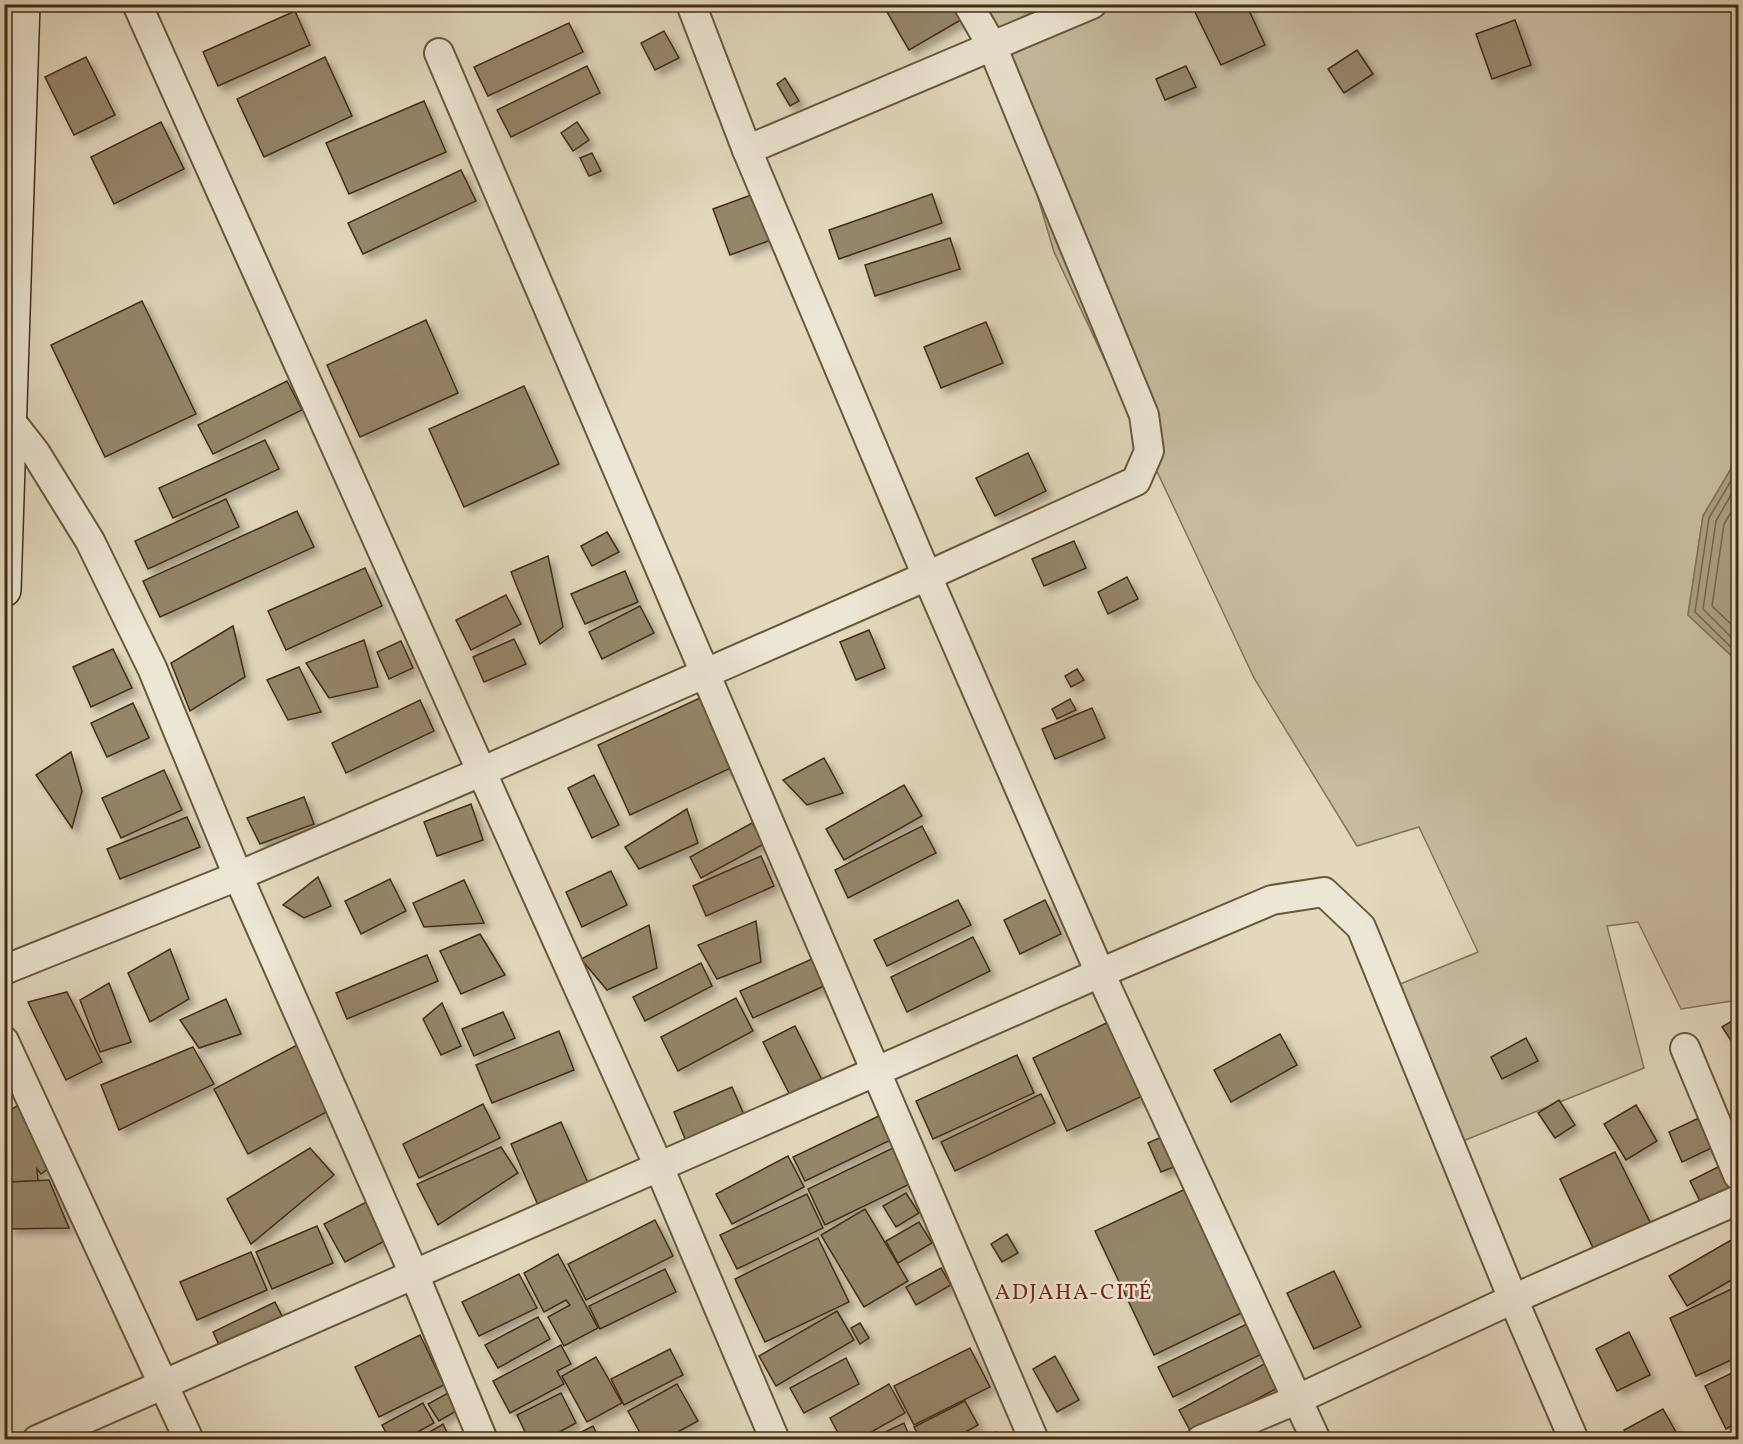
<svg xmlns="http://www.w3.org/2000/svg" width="1743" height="1444" font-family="Vollkorn,serif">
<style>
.green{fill:#c7bba0;stroke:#847459;stroke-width:1.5}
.water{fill:#ac9e83;stroke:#827156;stroke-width:1.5}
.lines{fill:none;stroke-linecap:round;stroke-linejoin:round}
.shore{stroke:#77664a;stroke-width:1.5}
.building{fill:#95866b;stroke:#422d12;stroke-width:1.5;filter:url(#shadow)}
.minor-casing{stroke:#6a583d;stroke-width:32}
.secondary-casing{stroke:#422d12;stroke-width:36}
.minor{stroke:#ece6d4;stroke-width:28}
.secondary{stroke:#ece6d4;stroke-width:33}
.labels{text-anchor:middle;stroke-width:5;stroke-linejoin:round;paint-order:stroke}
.neighbourhood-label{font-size:22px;letter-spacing:1.5px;fill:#7a1f14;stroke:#ece6d4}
</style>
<defs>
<filter id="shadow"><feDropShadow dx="5.5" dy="5.5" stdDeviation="3" flood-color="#0004"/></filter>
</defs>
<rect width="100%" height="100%" fill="#e2d8bd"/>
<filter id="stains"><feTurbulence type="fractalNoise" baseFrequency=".00333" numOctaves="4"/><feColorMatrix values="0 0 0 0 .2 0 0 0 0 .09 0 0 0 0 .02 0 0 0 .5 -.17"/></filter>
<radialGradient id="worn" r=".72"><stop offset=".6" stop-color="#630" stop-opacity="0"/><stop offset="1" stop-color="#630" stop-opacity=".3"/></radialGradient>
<!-- green -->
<polygon class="green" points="981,5 1738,5 1738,457 1703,516 1688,615 1738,662 1738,1000 1681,1009 1638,922 1607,926 1644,1068 1458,1143 1393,987 1478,952 1419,827 1357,846 1254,678 1054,252"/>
<!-- water -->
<polygon class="water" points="1738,457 1738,662 1688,615 1703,516"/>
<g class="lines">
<!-- shore -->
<g class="shore">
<polyline points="1738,469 1709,518 1695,612 1738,654"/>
<polyline points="1738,483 1716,521 1703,609 1738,644"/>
<polyline points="1738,501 1724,524 1712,606 1738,631"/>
</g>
</g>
<!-- building -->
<g class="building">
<polygon points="899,4 959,4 966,17 909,50 887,12"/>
<polygon points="1019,4 1033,4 1023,11"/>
<polygon points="1191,4 1246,4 1265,45 1221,65"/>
<polygon points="295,11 310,45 218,86 203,52"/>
<polygon points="1515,20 1531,65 1492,79 1476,34"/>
<polygon points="569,23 583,52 488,96 474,67"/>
<polygon points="664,31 679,58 655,70 641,43"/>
<polygon points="1357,50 1373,74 1344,93 1328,69"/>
<polygon points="86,57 115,115 74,135 45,77"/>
<polygon points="325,57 352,116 264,157 237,99"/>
<polygon points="587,66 600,93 511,137 497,110"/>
<polygon points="1186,66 1196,87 1165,100 1156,79"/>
<polygon points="785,78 799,101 790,106 777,84"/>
<polygon points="424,101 446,152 349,194 326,143"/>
<polygon points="161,122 184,169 114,204 91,157"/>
<polygon points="577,122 589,140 573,151 561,133"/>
<polygon points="592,153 601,171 589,176 580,158"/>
<polygon points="461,170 476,201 363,254 348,223"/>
<polygon points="754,194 771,240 730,255 713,209"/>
<polygon points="932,194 942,223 839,259 829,230"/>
<polygon points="950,238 960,269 875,296 865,265"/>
<polygon points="142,301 196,414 105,457 51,345"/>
<polygon points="426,320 458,393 360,437 327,365"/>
<polygon points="986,322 1003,363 941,388 924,347"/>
<polygon points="287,381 302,410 213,454 198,425"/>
<polygon points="524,386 559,464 464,507 429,429"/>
<polygon points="265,440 279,469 173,518 159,488"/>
<polygon points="1028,453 1046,491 995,516 976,478"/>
<polygon points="226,499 239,527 148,569 135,541"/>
<polygon points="297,511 314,547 160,617 143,581"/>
<polygon points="607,532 619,552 592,566 581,546"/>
<polygon points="1074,541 1086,568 1044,586 1032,559"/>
<polygon points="548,556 563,627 540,644 511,572"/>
<polygon points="365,568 382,606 286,650 268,611"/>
<polygon points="625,571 638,602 585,624 571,594"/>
<polygon points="1127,577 1138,599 1108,614 1098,592"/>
<polygon points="506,595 521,624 471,650 456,620"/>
<polygon points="640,606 654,633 602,659 589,632"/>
<polygon points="233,626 245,677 190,711 171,663"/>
<polygon points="869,630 885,668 856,680 840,642"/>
<polygon points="514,639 526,664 484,682 473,657"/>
<polygon points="364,640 378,687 329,698 306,663"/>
<polygon points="401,641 413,668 389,679 377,652"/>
<polygon points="113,649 132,688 91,707 73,667"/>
<polygon points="299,667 321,712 288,720 267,680"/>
<polygon points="1077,669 1084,680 1071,687 1065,676"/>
<polygon points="700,698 733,767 630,815 598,745"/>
<polygon points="1070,699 1076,710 1057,719 1052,709"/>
<polygon points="420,700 434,731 346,773 332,743"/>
<polygon points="133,703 149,738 107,757 91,723"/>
<polygon points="1092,708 1105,738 1055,759 1042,729"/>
<polygon points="71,752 82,791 72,828 36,775"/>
<polygon points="824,758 843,793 807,805 783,780"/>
<polygon points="164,770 182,810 121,838 102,798"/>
<polygon points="594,775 619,825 592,838 568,788"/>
<polygon points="904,785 922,816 844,860 826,829"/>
<polygon points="304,797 314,824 260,844 247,818"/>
<polygon points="471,804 483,840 437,856 424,822"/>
<polygon points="687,809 698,843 639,869 625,847"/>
<polygon points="187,817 200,847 120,879 107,849"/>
<polygon points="752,823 764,844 701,878 690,857"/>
<polygon points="922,826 936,853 848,898 835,870"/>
<polygon points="761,856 774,886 706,916 693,886"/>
<polygon points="611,871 627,905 582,927 566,892"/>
<polygon points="318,877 331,906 304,918 283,905"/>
<polygon points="390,879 406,911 361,934 345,901"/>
<polygon points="464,880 484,923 424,927 413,903"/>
<polygon points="958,900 971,925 887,966 874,940"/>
<polygon points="1045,900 1061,934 1020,954 1004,920"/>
<polygon points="756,921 761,962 717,979 698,945"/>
<polygon points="649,925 657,968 607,990 581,959"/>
<polygon points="480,934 505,975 461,994 440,951"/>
<polygon points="973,937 990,971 907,1012 891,977"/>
<polygon points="170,949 189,999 150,1022 128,973"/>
<polygon points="427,955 438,981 347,1019 336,993"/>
<polygon points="812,959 824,986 753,1018 740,991"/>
<polygon points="701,963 712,986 645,1021 633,997"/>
<polygon points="109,983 131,1042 100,1052 80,1000"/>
<polygon points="67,992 102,1062 66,1080 28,1002"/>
<polygon points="736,998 753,1031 678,1071 661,1037"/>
<polygon points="226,999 241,1034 199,1048 180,1020"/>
<polygon points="442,1003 461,1046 441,1055 423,1019"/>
<polygon points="503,1012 515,1038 474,1056 462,1029"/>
<polygon points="1738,1017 1738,1042 1734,1045 1722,1027"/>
<polygon points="1117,1018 1151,1092 1067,1131 1033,1058"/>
<polygon points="795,1026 826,1088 794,1103 763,1042"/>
<polygon points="559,1031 574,1070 492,1103 476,1065"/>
<polygon points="1280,1034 1297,1065 1231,1102 1214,1070"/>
<polygon points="1526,1038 1538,1061 1502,1079 1491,1057"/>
<polygon points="297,1045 332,1109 248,1154 214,1089"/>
<polygon points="193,1047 214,1084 119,1130 101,1085"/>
<polygon points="1017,1055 1034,1093 933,1139 916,1101"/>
<polygon points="732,1087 745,1117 686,1141 674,1112"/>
<polygon points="1041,1094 1055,1123 955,1171 941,1142"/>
<polygon points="1559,1100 1575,1125 1555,1138 1538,1113"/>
<polygon points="483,1104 500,1138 419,1178 403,1144"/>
<polygon points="18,1105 49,1168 41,1174 37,1169 38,1181 10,1182 11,1110"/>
<polygon points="1636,1105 1657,1141 1626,1160 1604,1124"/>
<polygon points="885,1113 897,1137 805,1181 793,1157"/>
<polygon points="1703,1116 1716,1146 1682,1162 1669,1132"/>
<polygon points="561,1122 592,1192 542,1214 511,1144"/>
<polygon points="1173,1132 1186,1162 1161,1172 1148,1143"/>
<polygon points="897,1146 914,1182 825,1225 808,1189"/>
<polygon points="501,1147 518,1173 438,1225 417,1184"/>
<polygon points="310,1148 334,1175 251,1244 227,1199"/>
<polygon points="1615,1152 1654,1230 1598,1258 1560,1179"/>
<polygon points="788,1156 804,1187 732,1224 716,1194"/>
<polygon points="1720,1166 1732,1190 1702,1205 1690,1181"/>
<polygon points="49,1180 69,1228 9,1229 10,1182"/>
<polygon points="1194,1185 1252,1308 1154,1355 1095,1231"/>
<polygon points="906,1193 919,1213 896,1227 883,1206"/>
<polygon points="807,1194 823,1228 737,1269 720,1235"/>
<polygon points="376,1197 396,1235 345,1262 324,1224"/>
<polygon points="865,1209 908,1281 864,1307 821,1235"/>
<polygon points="655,1220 673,1256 586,1300 568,1264"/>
<polygon points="919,1222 932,1243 898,1263 886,1241"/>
<polygon points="317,1226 333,1263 272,1289 256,1252"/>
<polygon points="1007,1234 1018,1253 1002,1262 991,1244"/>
<polygon points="1738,1236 1738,1276 1687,1306 1669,1276"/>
<polygon points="818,1238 849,1302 765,1342 735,1279"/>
<polygon points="251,1252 267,1290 197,1320 180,1282"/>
<polygon points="558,1254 598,1328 564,1346 548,1317 570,1305 566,1300 544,1312 524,1273"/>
<polygon points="941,1268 951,1285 916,1305 906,1287"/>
<polygon points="665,1269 676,1292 600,1329 589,1306"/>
<polygon points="1334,1271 1361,1327 1314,1349 1287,1293"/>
<polygon points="519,1274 537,1308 479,1336 462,1302"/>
<polygon points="1738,1286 1738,1357 1696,1376 1670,1318"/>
<polygon points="275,1302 284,1320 222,1351 213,1332"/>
<polygon points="837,1311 854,1340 776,1386 759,1356"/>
<polygon points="538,1317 550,1339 498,1368 485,1345"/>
<polygon points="1253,1321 1268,1351 1173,1397 1158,1367"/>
<polygon points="860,1323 869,1338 860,1344 851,1328"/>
<polygon points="1629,1332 1650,1375 1617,1391 1596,1349"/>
<polygon points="420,1335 444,1385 379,1417 355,1367"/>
<polygon points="561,1345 571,1364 557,1371 564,1384 510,1413 493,1381"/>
<polygon points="970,1348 990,1387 914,1425 894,1386"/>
<polygon points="670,1349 683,1375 624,1405 611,1379"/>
<polygon points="1055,1356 1079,1400 1057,1412 1033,1369"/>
<polygon points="596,1357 622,1403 587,1422 562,1376"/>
<polygon points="846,1358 859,1384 804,1413 790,1388"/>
<polygon points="1268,1362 1281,1386 1192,1434 1179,1410"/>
<polygon points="1738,1370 1738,1422 1726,1429 1705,1386"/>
<polygon points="677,1384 698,1421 663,1440 644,1440 628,1411"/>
<polygon points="889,1384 905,1413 857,1440 842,1440 830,1418"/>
<polygon points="448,1393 458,1410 439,1421 428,1404"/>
<polygon points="561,1393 576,1423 545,1440 529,1440 517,1415"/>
<polygon points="965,1401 978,1425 951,1440 921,1440 914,1427"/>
<polygon points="423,1403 434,1423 403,1440 390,1440 382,1425"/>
<polygon points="1663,1409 1680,1439 1629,1440 1624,1430"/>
<polygon points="904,1423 911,1440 868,1440"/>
<polygon points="443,1424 451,1440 416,1440"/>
<polygon points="593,1426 600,1440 566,1440"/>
<polygon points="996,1432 1000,1440 981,1440"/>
</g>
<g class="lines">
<defs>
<g id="minor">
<polyline points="137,4 659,1167 775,1440"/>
<polyline points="691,4 747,150 927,576 1100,973 1316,1440"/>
<polyline points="439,53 1034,1440"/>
<polyline points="747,150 1092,4"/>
<polyline points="10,420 35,452 90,541 152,668 238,876 414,1274 483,1440"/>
<polyline points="4,970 238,876 483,771 927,576 1136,481 1149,451 1144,415 992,46 968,4"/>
<polyline points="4,1041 189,1440"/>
<polyline points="1685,1048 1738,1175"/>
<polyline points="37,1440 1100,973 1272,900 1324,892 1361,927 1513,1299 1574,1440"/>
<polyline points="1201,1440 1298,1399 1513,1299 1738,1200"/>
</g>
<polyline id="secondary" points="4,590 23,4"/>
</defs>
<!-- minor casing -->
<use href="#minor" class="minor-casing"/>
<!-- secondary casing -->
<use href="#secondary" class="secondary-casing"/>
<!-- minor -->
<use href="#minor" class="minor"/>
<!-- secondary -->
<use href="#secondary" class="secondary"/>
</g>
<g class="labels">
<!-- neighbourhood labels -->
<g class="neighbourhood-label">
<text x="1074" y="1299">ADJAHA-CITÉ</text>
</g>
</g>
<!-- margin -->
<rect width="1743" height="1444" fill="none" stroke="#e2d8bd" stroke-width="24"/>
<rect x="6" y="6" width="1731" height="1432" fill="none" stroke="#422d12" stroke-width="3"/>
<rect x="12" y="12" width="1719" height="1420" fill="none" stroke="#422d12" stroke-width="1.5"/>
<rect width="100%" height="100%" filter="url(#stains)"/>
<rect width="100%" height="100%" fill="url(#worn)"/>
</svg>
